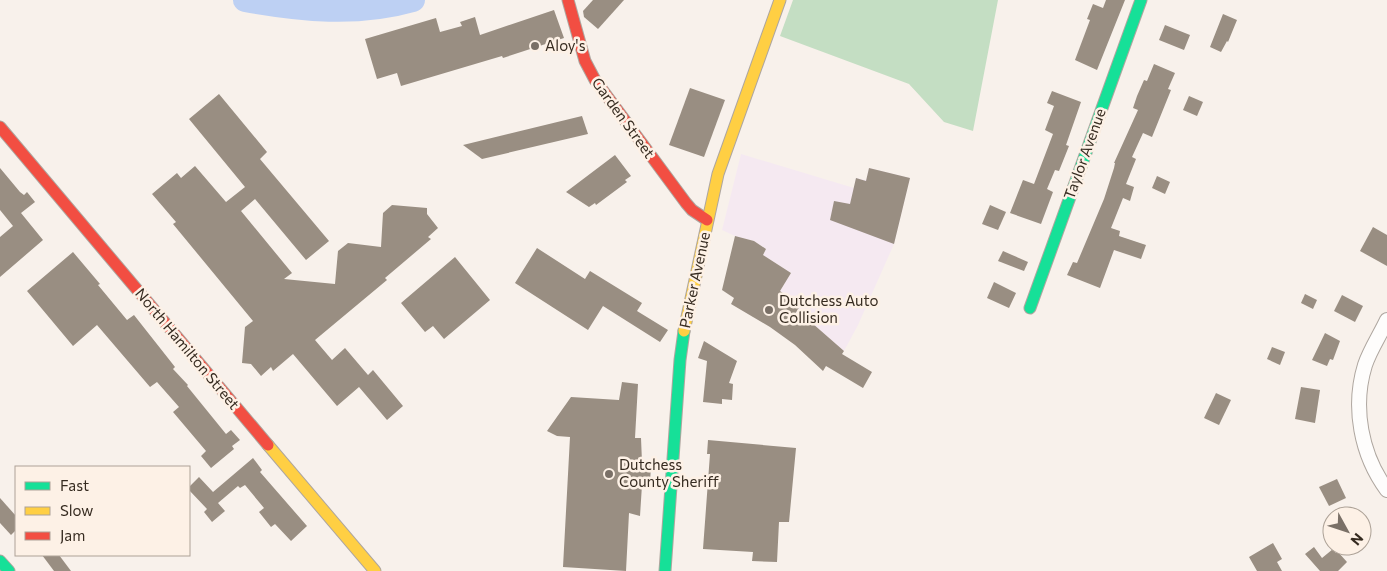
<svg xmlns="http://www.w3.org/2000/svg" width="1387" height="571" font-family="Commissioner,sans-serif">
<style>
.industrial{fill:#f5e9f1}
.green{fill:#c4dec3}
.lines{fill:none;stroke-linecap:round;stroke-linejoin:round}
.river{stroke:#bdd0f3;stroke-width:24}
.building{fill:#998e82}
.street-casing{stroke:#aea69f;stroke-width:16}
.fast-casing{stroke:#aea69f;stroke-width:13}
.slow-casing{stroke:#aea69f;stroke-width:13}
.jam-casing{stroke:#aea69f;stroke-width:13}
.street{stroke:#fefdfc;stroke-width:14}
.fast{stroke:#16e098;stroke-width:11}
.slow{stroke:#ffcf43;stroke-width:11}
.jam{stroke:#f24e42;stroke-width:11}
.poi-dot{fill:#7a7067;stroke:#fdf1e6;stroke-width:2}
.labels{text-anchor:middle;stroke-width:5;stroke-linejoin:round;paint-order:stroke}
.poi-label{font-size:15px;fill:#362b20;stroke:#fdf1e6;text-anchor:start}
.street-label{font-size:15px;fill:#362b20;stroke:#fdf1e6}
</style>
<rect width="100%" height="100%" fill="#f8f1eb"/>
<!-- industrial -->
<polygon class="industrial" points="741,154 854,188 856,178 866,180 869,168 910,178 894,244 858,325 844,351 812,323 795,314 800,306 780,291 791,273 763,255 766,249 754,241 735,236 722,230"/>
<!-- green -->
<polygon class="green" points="793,0 998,0 973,131 944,122 909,84 780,36"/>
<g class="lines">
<!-- river -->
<path class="river" d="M 245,0 C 301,10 357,16 413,0"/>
</g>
<!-- building -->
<g class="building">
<polygon points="593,0 624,0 598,29 584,17 583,11"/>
<polygon points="1106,0 1125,0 1097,70 1075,60 1090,20 1087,19 1093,4 1103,8"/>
<polygon points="554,10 564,38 503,58 502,56 401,86 397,73 377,79 365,39 436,18 440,32 462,26 460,22 475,17 480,35"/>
<polygon points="1223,14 1237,20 1228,42 1227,41 1221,52 1210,47"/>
<polygon points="1165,25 1190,35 1184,50 1159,40"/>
<polygon points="1154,64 1175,73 1168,89 1171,90 1152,137 1143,133 1132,157 1136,159 1126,184 1134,187 1130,201 1123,198 1111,228 1120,231 1119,236 1146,245 1141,259 1114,250 1100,288 1067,275 1073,262 1077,263 1104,199 1114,168 1115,163 1114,163 1138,110 1133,108 1137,96 1144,80 1147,81"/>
<polygon points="690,88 725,100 704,157 669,145"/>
<polygon points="1052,91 1081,102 1066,145 1069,146 1059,171 1055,170 1047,189 1053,192 1041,224 1010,213 1023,180 1034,184 1053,134 1045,130 1054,106 1047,103"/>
<polygon points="219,94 267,152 260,159 329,241 306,260 255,199 241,211 292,273 284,279 335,284 338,251 348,243 381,247 383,213 392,205 427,208 427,214 438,228 428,237 431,239 385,278 387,280 315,340 332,360 345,348 368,375 373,370 403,406 387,420 359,387 337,406 293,354 273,371 271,367 261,376 251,364 242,363 245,327 253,321 173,224 176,222 152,194 177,173 181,178 195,166 226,202 245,187 189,119"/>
<polygon points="1189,96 1203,102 1197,116 1183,110"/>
<polygon points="582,116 588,134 482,159 463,145"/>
<polygon points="615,155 631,176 625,180 627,182 596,205 595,203 589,207 566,192"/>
<polygon points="0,168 20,192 24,195 27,192 35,202 21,213 43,240 0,277 0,237 13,226 0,210"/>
<polygon points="869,168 910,178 894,244 830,220 834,201 850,204 856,178 866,181"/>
<polygon points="1157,176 1170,182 1165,194 1152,188"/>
<polygon points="990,205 1006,212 998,230 982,224"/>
<polygon points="1373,227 1387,235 1387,266 1360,251"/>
<polygon points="735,236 754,241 766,249 763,255 791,273 780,291 800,306 795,314 812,323 844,351 842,354 872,372 863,388 826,366 823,371 795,345 770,327 731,304 734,298 722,290"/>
<polygon points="537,248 585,279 590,271 642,303 637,311 668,330 660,342 603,306 588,330 515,283"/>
<polygon points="1003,251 1028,262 1024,271 998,261"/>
<polygon points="73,252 100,284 98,285 127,320 134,315 175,367 173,369 188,385 187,386 226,434 231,430 240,440 232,446 234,449 211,468 201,456 206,451 173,412 179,407 157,382 150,387 97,325 73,346 27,291"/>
<polygon points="455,257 490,300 444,339 433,326 425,332 401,303"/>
<polygon points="994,282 1016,293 1009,308 987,298"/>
<polygon points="1305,294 1317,300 1313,309 1301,303"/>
<polygon points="1342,295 1363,306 1355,322 1334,311"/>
<polygon points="1325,333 1340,341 1333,360 1330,359 1327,366 1312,360"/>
<polygon points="704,341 737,361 729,383 733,384 732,400 722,399 722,404 703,402 707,361 698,358"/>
<polygon points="1272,347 1285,352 1280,365 1267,359"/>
<polygon points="622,382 638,384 635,438 641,438 642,462 651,464 650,484 642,485 640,516 629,513 626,571 563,567 570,437 557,436 547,431 571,397 619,400"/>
<polygon points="1301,387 1320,390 1315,423 1295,419"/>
<polygon points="1216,393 1231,400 1219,425 1204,418"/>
<polygon points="708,440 796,448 789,522 779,522 777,562 752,561 753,552 703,549 710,454 707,454"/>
<polygon points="253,458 262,470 260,472 307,526 291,541 275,524 271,527 259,512 264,508 245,485 240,488 238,486 218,503 225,511 212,522 204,512 207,509 189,490 189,487 199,477 213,492"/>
<polygon points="1337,479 1346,498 1329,506 1319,487"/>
<polygon points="0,498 16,516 16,530 11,535 0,523"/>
<polygon points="1273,543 1282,559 1277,562 1282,571 1257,571 1249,557"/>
<polygon points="1314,547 1322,558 1333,549 1336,553 1338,552 1347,562 1338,571 1320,571 1305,554"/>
<polygon points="42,555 59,555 71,571 54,571"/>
</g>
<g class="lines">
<defs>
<path id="street" d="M 1387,320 C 1380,335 1370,350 1365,365 C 1352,407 1361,455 1387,490"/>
<g id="fast">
<polyline points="1030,308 1141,0"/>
<polyline points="0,561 9,571"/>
<polyline points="665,571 680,360 684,331"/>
</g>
<g id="slow">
<polyline points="684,331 718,174 780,0"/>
<polyline points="268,445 375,571"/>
</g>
<g id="jam">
<polyline points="568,0 585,61 595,80 686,203 692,210 707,220"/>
<polyline points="0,127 268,445"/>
</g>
</defs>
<!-- street casing -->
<use href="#street" class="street-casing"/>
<!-- fast casing -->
<use href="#fast" class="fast-casing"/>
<!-- slow casing -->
<use href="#slow" class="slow-casing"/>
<!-- jam casing -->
<use href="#jam" class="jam-casing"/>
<!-- street -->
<use href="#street" class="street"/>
<!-- fast -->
<use href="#fast" class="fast"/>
<!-- slow -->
<use href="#slow" class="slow"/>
<!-- jam -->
<use href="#jam" class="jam"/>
</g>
<!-- markers -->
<g class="poi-dot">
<circle cx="535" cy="46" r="5"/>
<circle cx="769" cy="310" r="5"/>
<circle cx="609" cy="474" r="5"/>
</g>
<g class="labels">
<!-- poi labels -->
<g class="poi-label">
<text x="545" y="51">Aloy's</text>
<text x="779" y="306">Dutchess Auto<tspan x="779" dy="17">Collision</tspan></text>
<text x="619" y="470">Dutchess<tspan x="619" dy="17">County Sheriff</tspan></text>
</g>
<!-- street labels -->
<g class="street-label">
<text transform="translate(623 118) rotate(54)" y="5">Garden Street</text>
<text transform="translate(1085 154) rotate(-70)" y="5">Taylor Avenue</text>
<text transform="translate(695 280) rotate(-78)" y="5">Parker Avenue</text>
<text transform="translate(187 349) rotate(50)" y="5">North Hamilton Street</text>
</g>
</g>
<!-- legend -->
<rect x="15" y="466" width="175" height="90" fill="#fdf1e6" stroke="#ada297"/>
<rect x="25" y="482" width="25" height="8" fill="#16e098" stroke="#ada297"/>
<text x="60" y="491" font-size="15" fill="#362b20">Fast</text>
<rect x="25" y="507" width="25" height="8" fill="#ffcf43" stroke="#ada297"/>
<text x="60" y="516" font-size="15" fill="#362b20">Slow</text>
<rect x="25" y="532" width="25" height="8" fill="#f24e42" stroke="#ada297"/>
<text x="60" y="541" font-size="15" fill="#362b20">Jam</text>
<!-- north arrow -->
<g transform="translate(1347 531) rotate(130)"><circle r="24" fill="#fdf1e6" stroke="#ada297"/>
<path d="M0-4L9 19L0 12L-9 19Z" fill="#7a7067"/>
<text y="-8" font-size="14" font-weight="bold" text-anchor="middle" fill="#362b20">N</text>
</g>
</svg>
